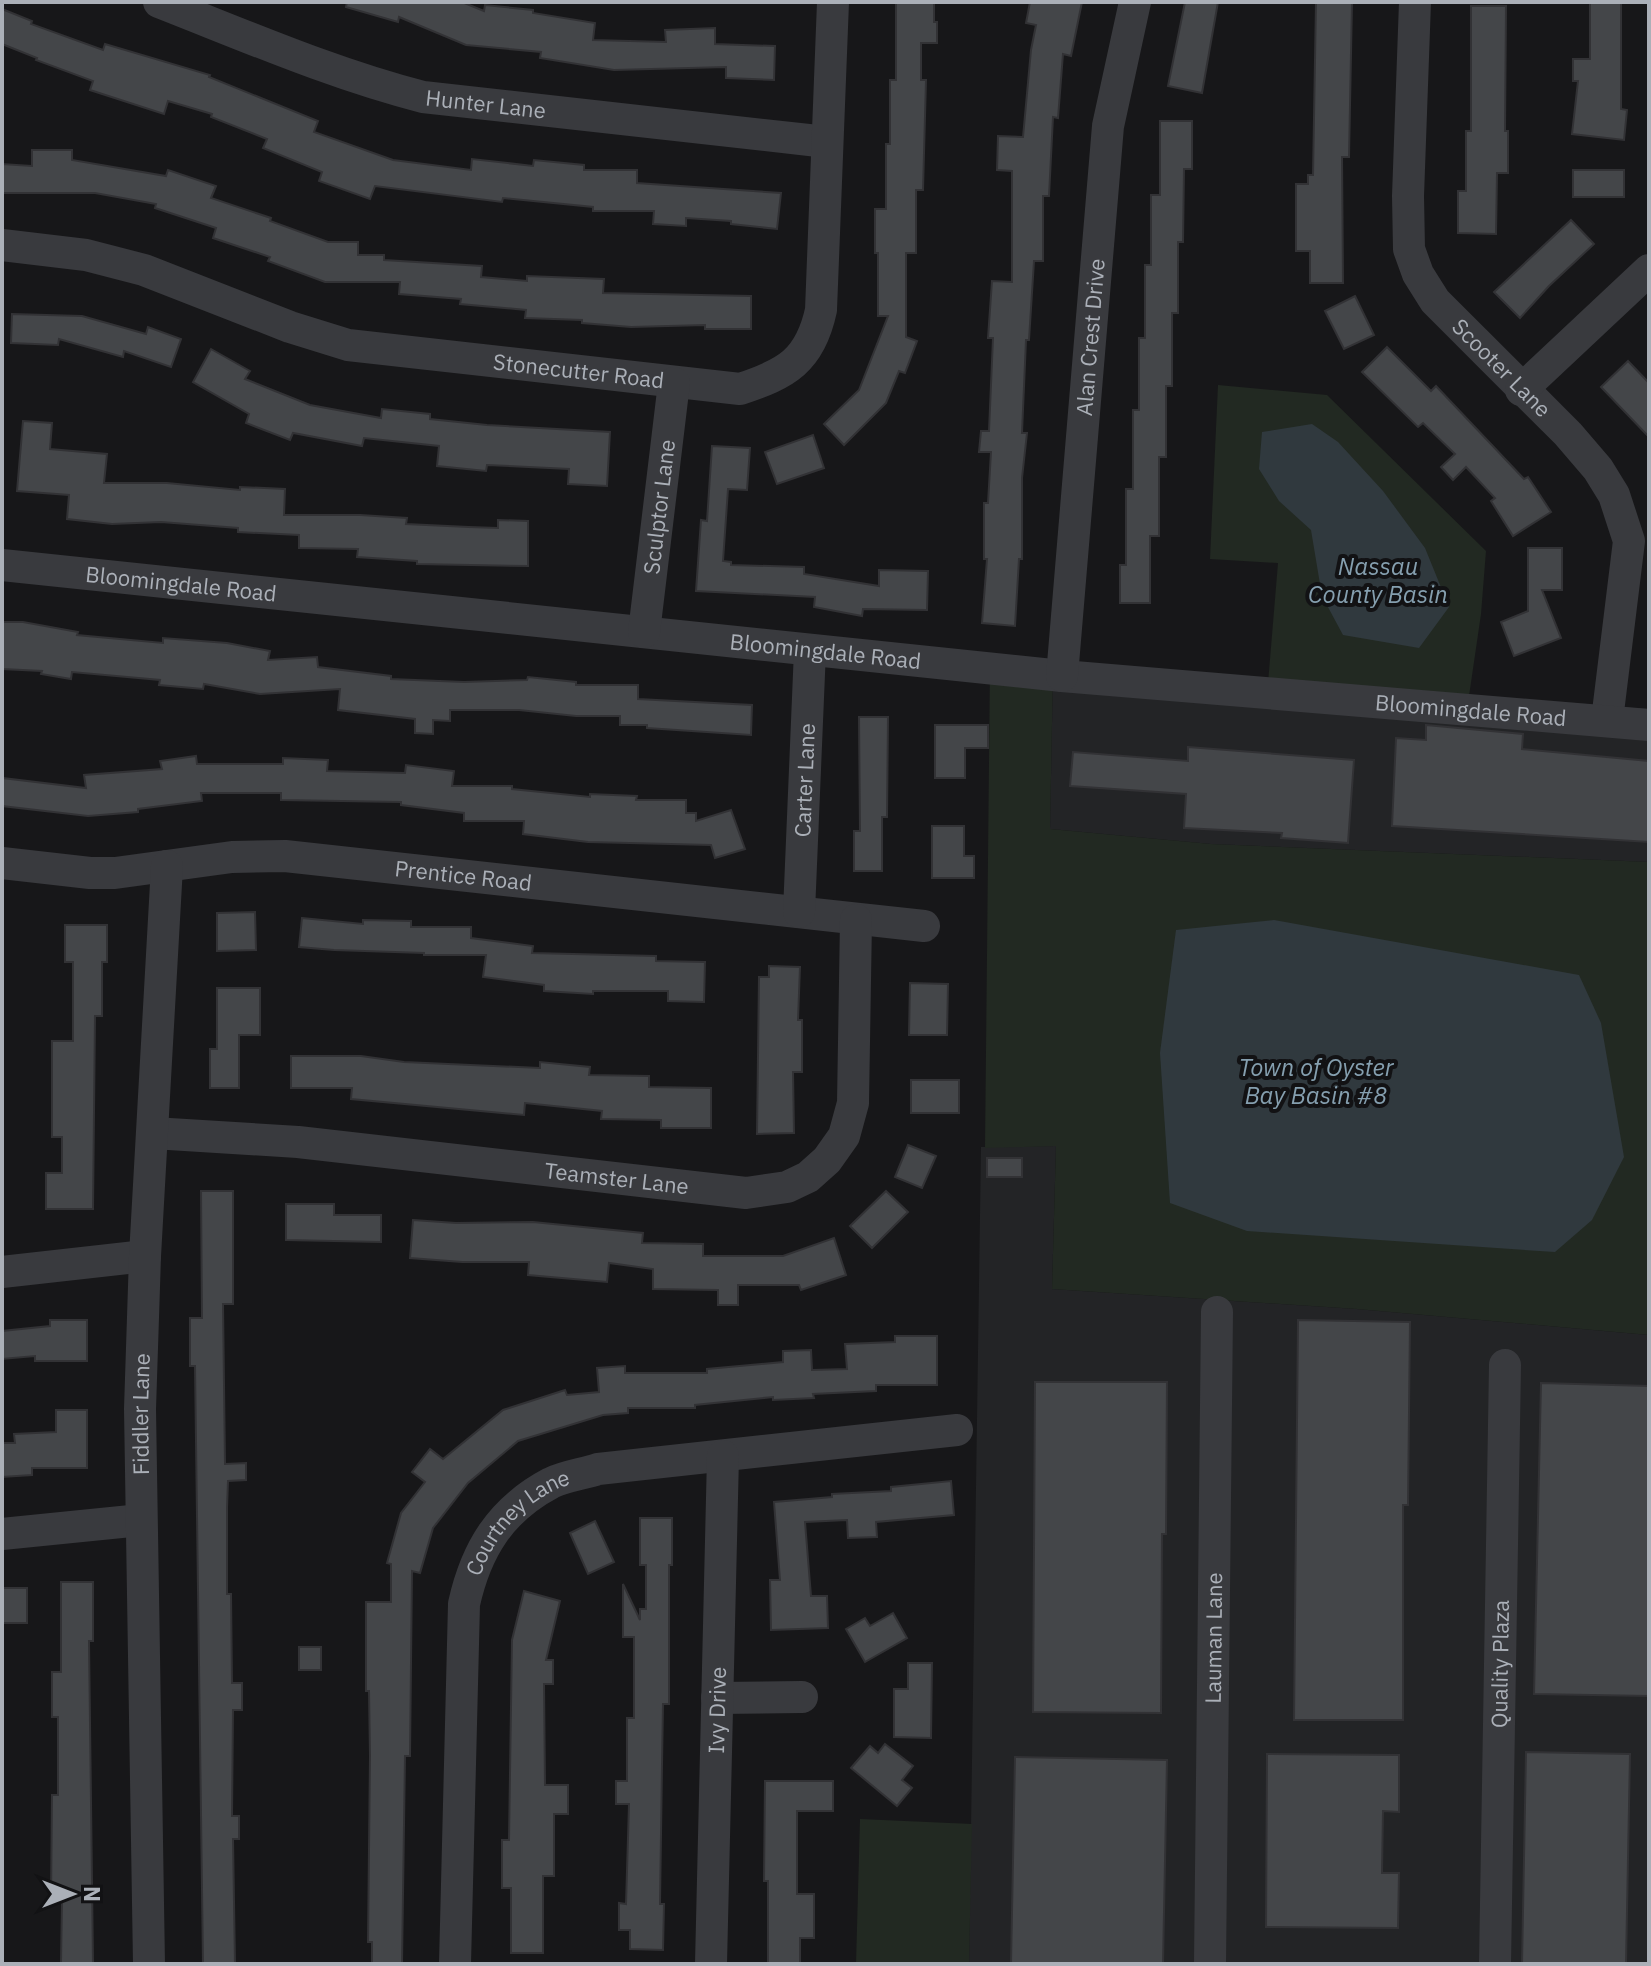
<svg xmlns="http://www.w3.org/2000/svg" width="1651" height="1966" font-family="'IBM Plex Sans',sans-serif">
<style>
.built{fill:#232426}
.green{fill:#222922}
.water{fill:#30393e}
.building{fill:#444649;stroke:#323235;stroke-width:2}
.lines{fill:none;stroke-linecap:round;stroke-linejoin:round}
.minor{stroke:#393a3e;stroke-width:32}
.labels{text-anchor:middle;stroke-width:8;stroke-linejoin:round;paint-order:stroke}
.street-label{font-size:22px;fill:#abb0b8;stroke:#121214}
.water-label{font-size:24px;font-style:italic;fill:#859faf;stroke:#121214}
</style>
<rect width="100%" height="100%" fill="#171719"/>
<!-- built -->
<g class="built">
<polygon points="1053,671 1268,683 1649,709 1649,862 1211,844 1050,829"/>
<polygon points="1056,1146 1052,1289 1357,1309 1649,1335 1649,1964 969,1964 981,1147"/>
</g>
<!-- green -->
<g class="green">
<polygon points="1218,385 1327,395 1486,551 1481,614 1469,696 1268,683 1278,563 1210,559"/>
<polygon points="990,665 1053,671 1050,829 1211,844 1649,862 1649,1335 1357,1309 1052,1289 1056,1146 985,1148"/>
<polygon points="860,1819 972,1824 969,1964 856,1964"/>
</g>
<!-- water -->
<g class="water">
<polygon points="1312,424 1338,442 1383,491 1425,548 1449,607 1419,648 1343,635 1322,596 1311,530 1279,501 1259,469 1262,432"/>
<polygon points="1274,920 1579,975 1601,1023 1624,1157 1592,1220 1555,1252 1247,1231 1170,1203 1160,1053 1176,930"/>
</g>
<!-- building -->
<g class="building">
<polygon points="347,2 462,2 484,11 485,5 533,10 533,13 595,23 593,40 666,42 665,30 715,28 715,44 775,46 774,80 726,78 726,67 614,70 540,58 541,52 466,45 399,17 398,22 346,7"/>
<polygon points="896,2 934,2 934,22 937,22 937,43 921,43 921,80 926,80 923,190 916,190 916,253 906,253 906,337 917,341 905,373 899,371 886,403 844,445 824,424 859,390 888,316 878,316 878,253 875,253 875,209 886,209 886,144 890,144 890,80 896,80"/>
<polygon points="1030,2 1082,2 1071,56 1063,54 1058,118 1053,117 1049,196 1043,196 1043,261 1034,261 1029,340 1026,340 1022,433 1027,433 1022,478 1022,559 1019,559 1015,626 982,623 987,559 984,559 984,503 988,503 991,452 979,452 981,431 989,431 993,338 988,338 992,281 1012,282 1012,171 997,170 998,136 1023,137 1031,50 1036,25 1026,23"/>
<polygon points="1185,2 1218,2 1202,93 1168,86"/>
<polygon points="1316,2 1352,2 1349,157 1342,157 1343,283 1310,283 1310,251 1296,251 1296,184 1308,184 1308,175 1313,175"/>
<polygon points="1590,2 1621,2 1621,109 1627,110 1624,140 1572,134 1578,81 1573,81 1573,59 1590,59"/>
<polygon points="1471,6 1506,6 1505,131 1508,131 1508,173 1497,173 1496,234 1458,233 1458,191 1466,191 1466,131 1471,131"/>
<polygon points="2,9 32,21 31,24 103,50 105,44 210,75 209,77 318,121 314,132 393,160 471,170 472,159 533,166 534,160 584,165 584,170 637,170 637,183 781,193 777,229 731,224 731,221 686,218 686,226 653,224 654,211 593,211 593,207 503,198 502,202 375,186 370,199 319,181 322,172 263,148 267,139 211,117 212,114 168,101 164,114 90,90 93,81 36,60 37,58 2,44"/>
<polygon points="1160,121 1192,121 1192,169 1184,169 1183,242 1178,242 1178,313 1172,313 1172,386 1166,386 1166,457 1159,457 1159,536 1150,536 1150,603 1120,603 1120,565 1126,565 1126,489 1133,489 1133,410 1139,410 1139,338 1145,338 1145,265 1151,265 1151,195 1160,195"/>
<polygon points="32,150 72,150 72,160 166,176 168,170 216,186 211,198 271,218 270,221 328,242 358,242 358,255 384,255 384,260 482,266 481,277 527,281 527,276 604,279 603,293 751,296 751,329 705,329 705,325 631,327 582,323 582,320 525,318 526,310 460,304 461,299 399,294 400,282 325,282 268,261 270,257 213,238 216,228 155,208 156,204 95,193 2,193 2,164 32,166"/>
<rect x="1573" y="170" width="51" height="27"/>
<polygon points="1571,220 1594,244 1549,286 1520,318 1494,292"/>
<polygon points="1355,296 1374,335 1344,349 1325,311"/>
<polygon points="12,314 82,316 146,334 148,327 181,339 171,367 124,351 123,357 59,339 58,345 11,343"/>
<polygon points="1387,347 1431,391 1436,386 1524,479 1528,477 1551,512 1513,536 1491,501 1495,498 1466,467 1453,480 1441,467 1455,454 1423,423 1418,427 1362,372"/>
<polygon points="211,349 250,371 245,379 310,405 381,418 382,409 430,414 430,419 487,425 610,432 607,486 568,484 569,469 487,465 486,471 437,466 439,446 364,438 362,446 293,433 290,440 246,423 249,414 193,382"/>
<polygon points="1628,361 1649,383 1649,437 1601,387"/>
<polygon points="23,421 52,423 50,449 107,454 104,483 167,483 240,490 240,487 285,489 284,515 360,515 407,518 406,524 469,527 498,528 498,520 528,521 528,566 417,564 417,561 357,557 358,549 299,548 299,535 238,532 238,528 161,522 112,524 67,519 69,495 17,491"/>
<polygon points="813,435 824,468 777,484 765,452"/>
<polygon points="712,446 750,448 747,490 728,489 723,561 731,562 731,565 804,567 804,574 879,586 879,570 928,571 927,610 863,609 862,616 814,607 815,597 696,591 701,520 707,521"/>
<polygon points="1528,548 1562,548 1562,590 1542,590 1561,638 1514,656 1501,622 1528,611"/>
<polygon points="2,622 23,622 78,632 77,635 163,643 163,638 227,643 270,651 268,660 317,657 318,667 391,676 391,679 464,682 527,680 528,677 576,682 576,685 638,685 638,699 752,705 751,735 647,728 647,725 620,725 620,716 576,716 519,710 450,710 450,721 433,720 433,734 415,733 415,719 338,710 340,689 260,694 204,684 203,689 159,685 160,680 72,672 71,679 41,674 42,671 2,669"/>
<polygon points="859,717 888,717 887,817 882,817 882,871 854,871 854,831 860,831"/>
<polygon points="935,725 988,725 988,748 965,748 965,778 935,778"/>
<polygon points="1426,725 1523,734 1522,749 1649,761 1649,842 1392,826 1396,738 1426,740"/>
<polygon points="1188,747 1354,760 1348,843 1281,838 1282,833 1184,828 1186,794 1070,786 1073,752 1188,761"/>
<polygon points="196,756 197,764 283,764 283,758 328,760 327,771 405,773 406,765 454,771 452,786 512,786 512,789 590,797 590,794 637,796 636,800 686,800 686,813 696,813 696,821 731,810 745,849 715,858 711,845 588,842 523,834 524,821 464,821 464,813 401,805 401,802 281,800 281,793 201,793 202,801 138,809 138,812 88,816 2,806 2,778 86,788 84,775 162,769 160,761"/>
<polygon points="932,826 964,826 964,856 974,856 974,878 932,878"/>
<polygon points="255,912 256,950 217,951 217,913"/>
<polygon points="302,918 363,924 363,920 411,921 411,927 471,927 471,938 533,946 532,953 656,956 656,961 705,962 704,1002 668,1001 668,991 593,991 593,994 544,991 544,985 483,977 486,955 424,955 424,953 334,950 299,947"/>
<polygon points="65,925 107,925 107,962 102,962 102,1016 95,1016 93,1209 46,1209 46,1173 62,1173 62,1137 52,1137 52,1041 73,1041 73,962 65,962"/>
<polygon points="769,966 800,967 798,1020 802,1020 802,1072 793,1072 794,1133 757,1134 759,977 769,977"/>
<polygon points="910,983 948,984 947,1035 909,1035"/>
<polygon points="217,988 260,988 260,1035 239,1035 239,1088 210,1088 210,1049 217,1049"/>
<polygon points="291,1056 361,1056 404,1062 540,1068 540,1062 590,1067 589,1075 649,1076 649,1087 711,1088 711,1128 661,1128 661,1120 601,1119 602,1111 525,1103 524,1115 351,1099 352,1088 291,1088"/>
<rect x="911" y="1080" width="48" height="33"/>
<polygon points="908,1145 936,1156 922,1188 895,1177"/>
<rect x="987" y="1158" width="35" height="19"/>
<polygon points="201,1191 233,1191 233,1304 223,1304 225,1464 246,1463 246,1480 228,1481 227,1508 227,1594 231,1594 232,1683 242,1683 242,1710 233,1710 232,1816 239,1816 239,1839 233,1839 235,1964 203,1964 195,1366 190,1366 190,1318 202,1318"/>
<polygon points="886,1191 908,1212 872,1248 850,1226"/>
<polygon points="286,1204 334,1204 334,1215 381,1215 381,1242 286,1240"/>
<polygon points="413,1220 456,1223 533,1222 643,1233 642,1243 703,1244 703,1256 783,1256 834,1238 846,1275 801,1290 799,1285 738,1285 738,1305 718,1305 718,1290 653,1289 653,1269 609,1263 607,1282 528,1275 529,1262 462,1262 410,1258"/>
<polygon points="50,1320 87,1320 87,1361 35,1361 35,1356 2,1359 2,1331 50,1326"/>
<polygon points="1298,1320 1410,1322 1408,1505 1403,1505 1403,1720 1294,1720"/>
<polygon points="895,1336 937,1336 937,1385 876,1385 876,1391 813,1394 814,1398 773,1400 773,1397 695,1405 695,1408 628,1408 628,1413 603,1415 518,1441 468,1483 433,1528 420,1573 412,1571 410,1756 405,1756 402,1964 372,1964 372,1942 368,1942 370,1756 369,1691 366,1691 366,1602 391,1602 391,1564 387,1563 401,1513 425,1482 412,1472 430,1449 443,1459 503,1410 565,1390 567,1395 599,1392 597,1368 625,1366 625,1373 707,1373 707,1369 783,1362 783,1351 811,1350 812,1370 847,1369 845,1344 895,1342"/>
<polygon points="1035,1382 1167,1382 1166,1534 1162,1534 1161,1713 1033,1712"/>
<polygon points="1541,1383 1649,1386 1649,1696 1534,1694"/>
<polygon points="56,1410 87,1410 87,1468 32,1468 32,1475 2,1477 2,1443 15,1443 14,1434 56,1432"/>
<polygon points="951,1481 954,1515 876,1522 877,1537 848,1538 847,1520 805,1522 811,1596 827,1596 828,1628 771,1630 770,1580 780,1580 774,1502 832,1497 832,1494 891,1491 891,1487"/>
<polygon points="640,1518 672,1518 672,1565 669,1565 669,1704 663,1704 662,1765 660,1904 664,1904 663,1950 630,1949 630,1930 619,1930 619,1903 626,1904 629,1804 616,1804 616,1781 627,1781 627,1718 634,1718 634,1637 623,1637 623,1584 640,1620 640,1609 646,1609 646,1565 640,1565"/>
<polygon points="595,1521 614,1562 588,1574 570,1533"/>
<polygon points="61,1582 93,1582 93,1641 89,1641 93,1963 61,1963 62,1901 51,1901 52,1795 58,1795 58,1717 52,1717 52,1672 61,1672"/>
<rect x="2" y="1588" width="25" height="35"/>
<polygon points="524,1591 560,1601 546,1660 553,1660 553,1684 544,1684 545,1785 568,1785 568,1814 554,1814 554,1876 543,1876 543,1953 511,1953 511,1888 502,1888 502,1840 509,1840 512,1640"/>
<polygon points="893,1613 907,1638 865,1662 846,1629 865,1618 870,1626"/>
<rect x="299" y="1647" width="22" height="23"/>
<polygon points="908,1663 932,1663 931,1738 894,1737 894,1689 908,1689"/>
<polygon points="885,1744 913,1766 902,1780 912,1788 897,1806 851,1768 870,1746 878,1753"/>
<polygon points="1526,1752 1630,1754 1626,1964 1522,1964"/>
<polygon points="1267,1754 1399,1755 1399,1812 1383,1811 1382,1873 1399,1873 1398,1928 1266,1927"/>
<polygon points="1015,1757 1167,1760 1163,1964 1011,1964"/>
<polygon points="765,1781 833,1781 833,1811 797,1811 797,1894 814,1894 814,1938 800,1938 800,1964 768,1964 768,1881 764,1881"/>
</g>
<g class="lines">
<!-- minor -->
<g class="minor">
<path id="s1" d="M 159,2 C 246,36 333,74 423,97 L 827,142"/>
<path id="s2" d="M 1415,2 L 1408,196 L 1409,249 L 1418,274 L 1435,301 L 1568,434 L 1598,469 L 1614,495 L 1629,541 L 1607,720"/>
<path id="s3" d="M 2,245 L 86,255 L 144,270 L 290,327 L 348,345 L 740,389 C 786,374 810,361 821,310 L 833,2"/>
<polyline points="1521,390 1649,270"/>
<path id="s4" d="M 2,565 L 1062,676 L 1649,725"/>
<path id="s5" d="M 644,632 L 674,383"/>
<path id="s6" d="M 1062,676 L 1108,126 L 1135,2"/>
<path id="s7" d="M 2,863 L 90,873 L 115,873 L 232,857 L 285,856 L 924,926"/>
<path id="s8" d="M 799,912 L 810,650"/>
<path id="s9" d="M 153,1133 L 298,1142 L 746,1193 L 787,1187 L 808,1177 L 827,1160 L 844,1136 L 853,1103 L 856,920"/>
<polyline points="2,1272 145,1256"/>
<polyline points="2,1534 141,1520"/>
<polyline points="717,1698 802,1697"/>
<path id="s10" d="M 149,1964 L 140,1409 L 145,1256 L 167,866"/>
<path id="s11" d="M 455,1964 L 464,1604 C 476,1550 500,1510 551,1483 C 565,1476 583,1474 598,1469 L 957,1430"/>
<path id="s12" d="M 711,1964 L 723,1456"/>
<path id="s13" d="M 1210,1964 L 1217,1312"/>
<path id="s14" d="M 1495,1964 L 1505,1365"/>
</g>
</g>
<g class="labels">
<!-- street labels -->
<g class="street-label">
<text dy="8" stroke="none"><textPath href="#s1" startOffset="344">Hunter Lane</textPath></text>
<text dy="8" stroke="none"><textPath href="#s6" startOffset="340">Alan Crest Drive</textPath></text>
<text dy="8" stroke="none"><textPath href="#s2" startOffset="400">Scooter Lane</textPath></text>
<text dy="8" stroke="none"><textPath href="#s3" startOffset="594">Stonecutter Road</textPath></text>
<text dy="8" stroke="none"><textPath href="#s5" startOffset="126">Sculptor Lane</textPath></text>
<text dy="8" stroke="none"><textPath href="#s4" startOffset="180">Bloomingdale Road</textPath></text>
<text dy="8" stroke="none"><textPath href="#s4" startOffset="828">Bloomingdale Road</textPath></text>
<text dy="8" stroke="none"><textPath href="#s4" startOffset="1476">Bloomingdale Road</textPath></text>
<text dy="8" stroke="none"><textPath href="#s8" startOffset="132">Carter Lane</textPath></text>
<text dy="8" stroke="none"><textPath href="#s7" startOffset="464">Prentice Road</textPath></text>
<text dy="8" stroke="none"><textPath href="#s9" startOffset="466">Teamster Lane</textPath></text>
<text dy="8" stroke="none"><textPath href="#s10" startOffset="550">Fiddler Lane</textPath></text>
<text dy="8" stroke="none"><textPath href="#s11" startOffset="462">Courtney Lane</textPath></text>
<text dy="8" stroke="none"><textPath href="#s13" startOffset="326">Lauman Lane</textPath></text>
<text dy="8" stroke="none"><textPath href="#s14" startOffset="300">Quality Plaza</textPath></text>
<text dy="8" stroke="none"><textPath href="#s12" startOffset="254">Ivy Drive</textPath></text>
</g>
<!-- water labels -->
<g class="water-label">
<text x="1378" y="575">Nassau<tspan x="1378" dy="28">County Basin</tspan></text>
<text x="1316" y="1076">Town of Oyster<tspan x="1316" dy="28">Bay Basin #8</tspan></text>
</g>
</g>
<!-- border -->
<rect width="1651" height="1966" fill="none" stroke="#abb0b8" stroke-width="8"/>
<!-- north arrow -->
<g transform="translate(72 1894) rotate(90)" stroke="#121214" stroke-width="6" paint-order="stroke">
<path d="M0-6L14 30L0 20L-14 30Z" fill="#abb0b8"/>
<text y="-12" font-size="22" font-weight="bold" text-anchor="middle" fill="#abb0b8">N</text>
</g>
</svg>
